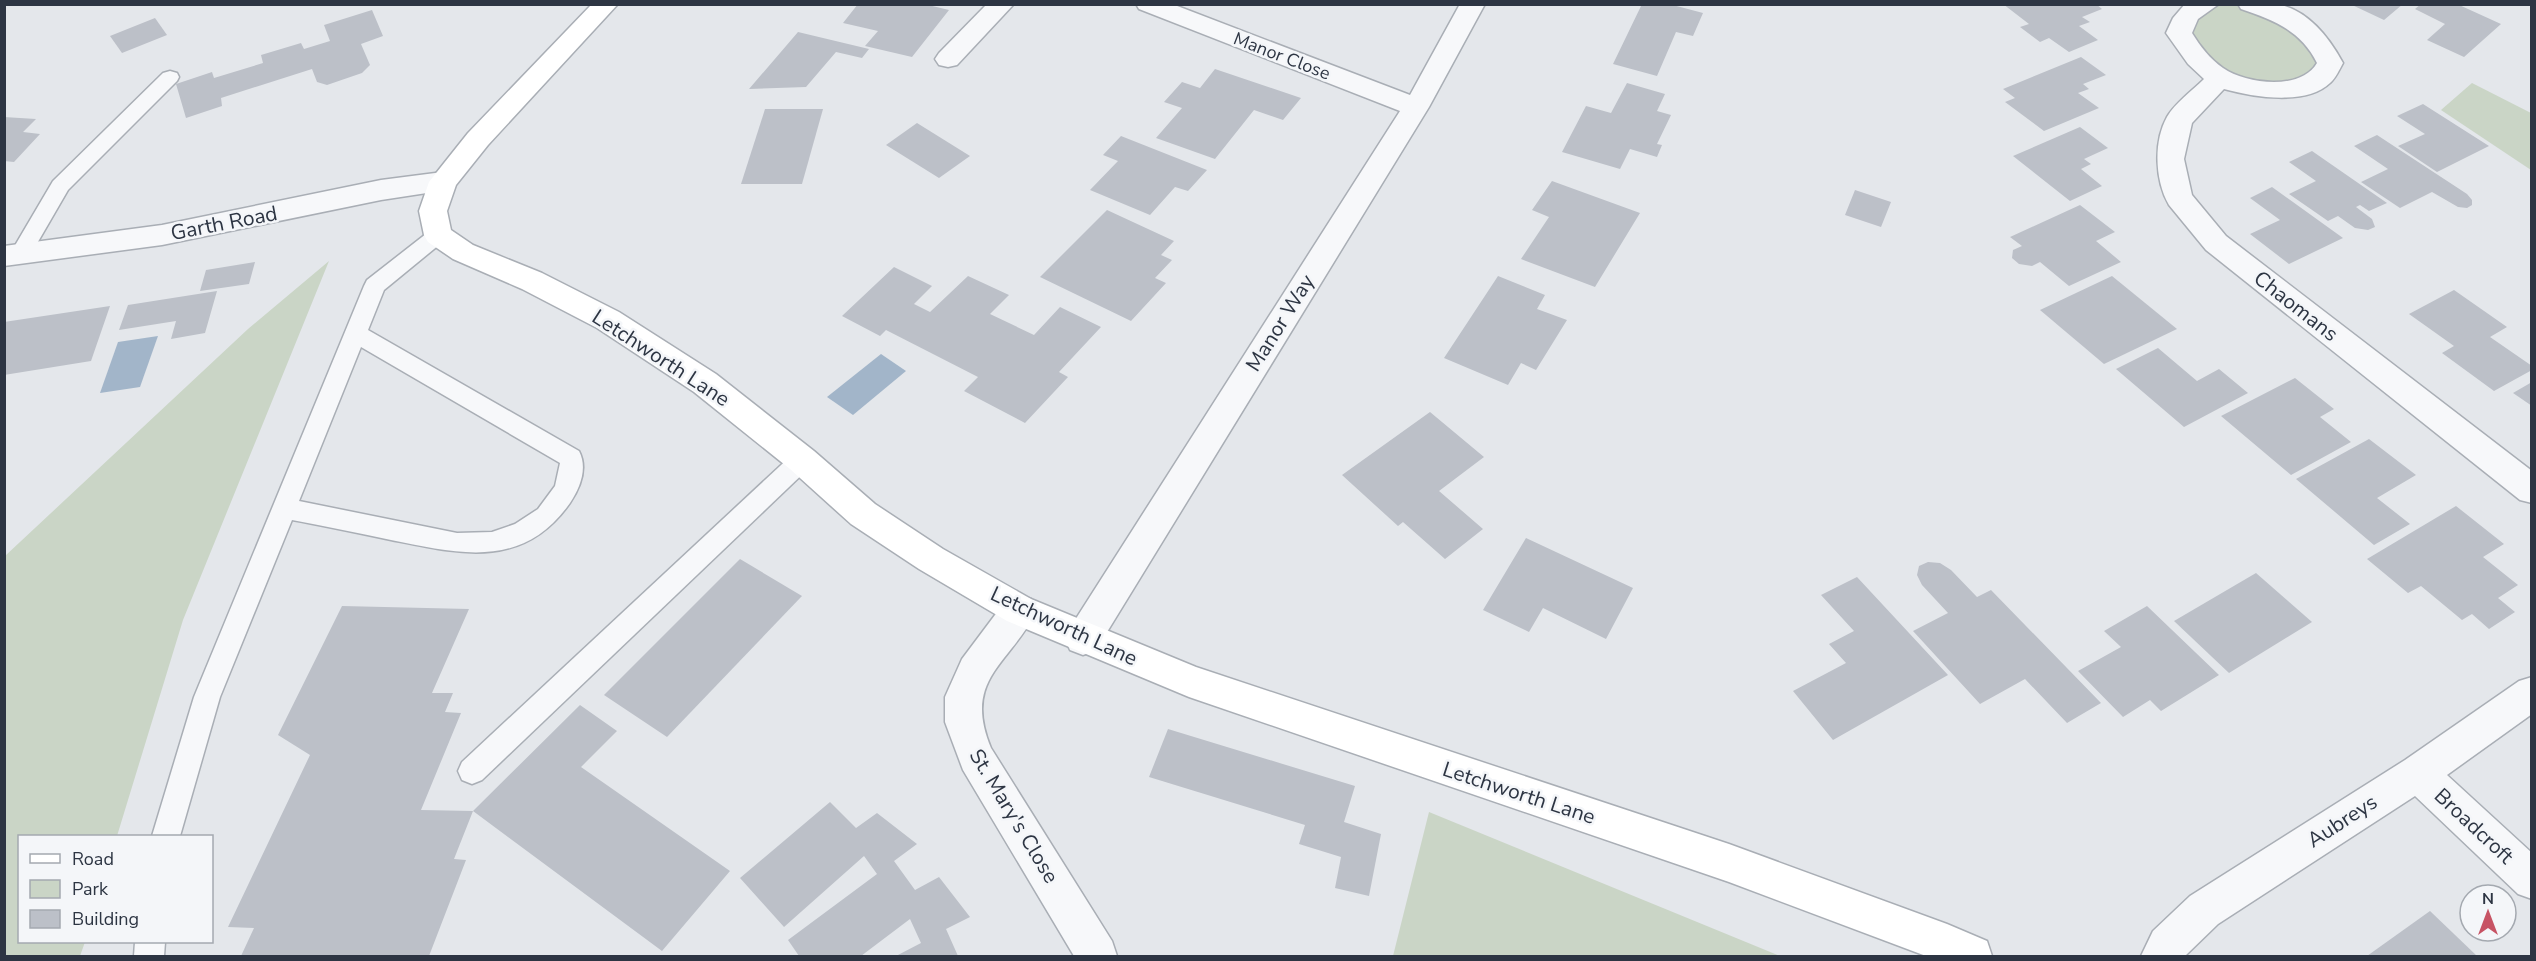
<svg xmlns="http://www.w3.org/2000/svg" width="2536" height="961" font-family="'Nunito Sans',sans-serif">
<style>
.green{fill:#cad5c6}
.water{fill:#a2b5c9}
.building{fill:#bcc0c8}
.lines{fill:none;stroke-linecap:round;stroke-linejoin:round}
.lane-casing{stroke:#a9aeb5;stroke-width:3}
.street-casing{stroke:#a9aeb5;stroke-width:3}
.secondary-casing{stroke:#a9aeb5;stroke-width:3}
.lane{fill:#f7f8fa;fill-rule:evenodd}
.street{fill:#f7f8fa;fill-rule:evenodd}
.secondary{fill:#fff;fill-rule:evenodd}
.labels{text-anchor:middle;stroke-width:5;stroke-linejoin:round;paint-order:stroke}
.far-street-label{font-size:18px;fill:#2d3543;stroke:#f4f6f9}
.street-label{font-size:21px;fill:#2d3543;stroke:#f4f6f9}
</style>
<rect width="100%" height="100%" fill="#e4e7eb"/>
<!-- green -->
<g class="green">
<polygon points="2207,4 2250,5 2321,43 2319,79 2248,87 2194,56 2185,17"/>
<polygon points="2472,83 2531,113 2531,170 2441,110"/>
<polygon points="329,261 183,620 117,836 20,836 20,942 85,942 80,956 5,956 5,556 248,329"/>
<polygon points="1429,812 1780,956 1393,956"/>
</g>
<!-- water -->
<g class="water">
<polygon points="158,336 140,387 100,393 118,342"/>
<polygon points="881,354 906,371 853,415 827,397"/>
</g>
<!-- building -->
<g class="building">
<polygon points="858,4 924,4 949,10 912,57 865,46 878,31 843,23"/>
<polygon points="1642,4 1669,4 1703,13 1693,36 1676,32 1657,76 1613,64"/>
<polygon points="2003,4 2096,4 2102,9 2082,17 2090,22 2079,26 2098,40 2069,52 2049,38 2040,42 2020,27 2029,24"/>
<polygon points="2350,4 2403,4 2384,20"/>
<polygon points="2421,4 2457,4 2501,24 2464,57 2427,40 2445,24 2415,9"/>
<polygon points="372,10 383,36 361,44 370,65 362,73 327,85 317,82 312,69 221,98 222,106 186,118 176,84 212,72 214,78 263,63 261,55 301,43 304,49 330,41 324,25"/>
<polygon points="155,18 167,35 122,53 110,36"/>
<polygon points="798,32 869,49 862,58 836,52 806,87 749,89"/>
<polygon points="2081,57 2106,75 2083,84 2089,89 2078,93 2099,108 2044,131 2005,102 2015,98 2003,89"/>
<polygon points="1215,69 1301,98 1283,120 1254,110 1215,159 1156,138 1182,108 1164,102 1182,82 1200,88"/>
<polygon points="1627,83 1665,94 1657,111 1671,115 1657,144 1662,145 1657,157 1630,149 1620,169 1562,152 1586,106 1611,113"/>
<polygon points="2423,104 2489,146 2437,172 2398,146 2425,134 2397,116"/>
<polygon points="765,109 823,109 802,184 741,184"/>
<polygon points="4,117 36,119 23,132 40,134 14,162 4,161"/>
<polygon points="917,123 970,156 939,178 886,145"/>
<polygon points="2080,127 2108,148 2084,159 2091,164 2081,169 2102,186 2070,201 2013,156"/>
<polygon points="2377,135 2467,194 2472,200 2472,205 2467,208 2458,207 2432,192 2400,208 2361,182 2388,169 2354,146"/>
<polygon points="1121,136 1207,170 1188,191 1175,187 1150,215 1090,190 1118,161 1103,155"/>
<polygon points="2312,151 2387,203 2369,211 2360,205 2356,207 2372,219 2375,227 2368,230 2355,228 2338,216 2328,221 2289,194 2316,181 2289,162"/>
<polygon points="1552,181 1640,213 1595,287 1521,259 1549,217 1532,210"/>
<polygon points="2272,187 2343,238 2289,264 2250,234 2280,220 2250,198"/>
<polygon points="1855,190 1891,202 1881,227 1845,215"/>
<polygon points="2080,205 2115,232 2096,241 2121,262 2069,286 2040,262 2032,266 2019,264 2012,258 2013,250 2022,246 2010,237"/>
<polygon points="1107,210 1174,241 1161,255 1172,260 1155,278 1166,283 1131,321 1040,277"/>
<polygon points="255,262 249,284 200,291 206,270"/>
<polygon points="894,267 932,286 914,304 930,312 968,276 1009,295 990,314 1034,335 1060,307 1101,327 1059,372 1068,377 1025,423 964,391 978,377 886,330 880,336 842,316"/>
<polygon points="1498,276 1545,295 1537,309 1567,320 1536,370 1521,363 1508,385 1444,358"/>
<polygon points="2112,276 2177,329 2104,364 2040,310"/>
<polygon points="2454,290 2507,327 2490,337 2532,366 2532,370 2494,391 2442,353 2454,346 2409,314"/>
<polygon points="217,291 205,333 171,339 176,321 119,330 128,305"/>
<polygon points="110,306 91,361 4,375 4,322"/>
<polygon points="2158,348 2197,381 2219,369 2248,393 2184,427 2116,369"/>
<polygon points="2295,378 2334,409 2320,417 2351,442 2291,475 2221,416"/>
<polygon points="2532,382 2532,406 2513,393"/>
<polygon points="1430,412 1484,457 1439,491 1483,529 1445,559 1403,522 1398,526 1342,475"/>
<polygon points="2369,439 2416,475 2377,498 2410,524 2374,545 2296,479"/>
<polygon points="2456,506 2504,544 2483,557 2518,585 2498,598 2515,612 2489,629 2472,614 2462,620 2421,586 2408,593 2367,559"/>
<polygon points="1526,538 1633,588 1606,639 1543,608 1529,632 1483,610"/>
<polygon points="740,559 802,596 667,737 604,695"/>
<polygon points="1928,562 1940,563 1951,570 1977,597 1991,590 2101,703 2067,723 2025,679 1980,704 1913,631 1948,613 1922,585 1917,575 1919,566"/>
<polygon points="2256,573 2312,622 2229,673 2174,621"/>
<polygon points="1857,577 1948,675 1833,740 1793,691 1846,663 1829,644 1854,631 1821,595"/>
<polygon points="342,606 469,609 432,693 453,693 445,712 461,713 421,810 473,811 454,859 466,860 429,956 241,956 254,928 228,927 310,755 278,735"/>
<polygon points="2147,606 2219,675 2161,711 2150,700 2123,717 2078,671 2121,647 2104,631"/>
<polygon points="580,705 617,731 581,767 730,871 662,951 473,811"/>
<polygon points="1168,729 1355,786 1344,822 1381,834 1369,896 1335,888 1341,857 1299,844 1305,825 1149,777"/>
<polygon points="830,802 856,828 877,813 917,844 894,861 915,890 939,877 970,917 946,929 958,956 896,956 921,943 910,919 861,956 799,956 788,940 877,874 864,856 784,927 740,878"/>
<polygon points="2430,911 2477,956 2367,956"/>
</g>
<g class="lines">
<defs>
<g id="lane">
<polygon points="170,71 177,73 179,77 177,81 68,190 28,259 21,262 14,259 10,254 53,181 163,73"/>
<path d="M 438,228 L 445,230 L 448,235 L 445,240 L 384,290 L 368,330 L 579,451 C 588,468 580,488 570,503 C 523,570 460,554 391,540 C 358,533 325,526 292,520 L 220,697 L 180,836 L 152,836 L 194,697 L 364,286 L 367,280 L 431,230 ZM 361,347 L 560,463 L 555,486 L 538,509 L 515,524 L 492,532 L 457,533 L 299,501 Z"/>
<polygon points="802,450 810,453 814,460 810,467 482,780 472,784 462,780 458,771 462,762 794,453"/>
<polygon points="135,942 165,942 164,956 134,956"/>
</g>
<g id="street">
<polygon points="987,4 1014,4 957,65 948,67 939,65 935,59 939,53"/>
<polygon points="1136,4 1172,4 1410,95 1460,4 1485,4 1429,107 1096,650 1083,655 1070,650 1065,639 1070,628 1400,111 1139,9"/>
<path d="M 2185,4 L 2219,4 L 2198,19 L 2192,33 C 2200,46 2210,59 2223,68 C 2246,84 2301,91 2317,63 C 2301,31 2274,20 2241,9 L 2238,4 C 2250,4 2264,2 2277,4 C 2308,10 2329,37 2343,63 C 2339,70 2336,78 2330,83 C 2306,106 2253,97 2224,89 L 2192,123 L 2184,159 L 2192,195 L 2226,236 L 2532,471 L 2532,503 L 2520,500 L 2206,250 L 2169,205 C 2155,181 2153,142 2167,117 C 2175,103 2192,91 2204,79 L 2188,64 L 2166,33 L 2173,18 Z"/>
<polygon points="443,172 453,175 457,182 453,189 381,200 162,245 4,266 4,246 162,225 381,180"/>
<path d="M 1019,595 L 1031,599 L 1037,610 C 1010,665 962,678 991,748 L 1112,941 L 1117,956 L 1074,956 L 963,770 L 945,722 L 945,697 L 962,659 L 1007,599 Z"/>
<polygon points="2532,677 2532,714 2447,775 2532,853 2532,899 2518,894 2415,796 2218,924 2185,956 2141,956 2153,931 2190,896 2405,760 2519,681"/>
</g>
<polygon id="secondary" points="592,4 618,4 488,145 456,185 447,211 451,230 473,245 542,273 619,312 716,374 814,451 875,504 943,549 1031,599 1196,667 1729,844 1947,924 1987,941 1992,956 1926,956 1729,882 1189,697 1007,621 919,569 851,524 790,469 694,392 597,328 522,289 453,259 428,242 424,235 419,211 429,182 468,133"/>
</defs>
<!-- lane casing -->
<use href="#lane" class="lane-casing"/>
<!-- street casing -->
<use href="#street" class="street-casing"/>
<!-- secondary casing -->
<use href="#secondary" class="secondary-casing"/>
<!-- lane -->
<use href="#lane" class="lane"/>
<!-- street -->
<use href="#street" class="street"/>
<!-- secondary -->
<use href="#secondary" class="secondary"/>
</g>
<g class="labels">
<!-- far-street labels -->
<g class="far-street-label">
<text transform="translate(1282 56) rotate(21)" y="6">Manor Close</text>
</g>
<!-- street labels -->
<g class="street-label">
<text transform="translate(224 223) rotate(-11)" y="7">Garth Road</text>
<text transform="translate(2296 306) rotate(38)" y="7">Chaomans</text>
<text transform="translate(1280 323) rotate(-58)" y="7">Manor Way</text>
<text transform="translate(661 358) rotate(33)" y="7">Letchworth Lane</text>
<text transform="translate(1064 626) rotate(25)" y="7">Letchworth Lane</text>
<text transform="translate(1519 793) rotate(18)" y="7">Letchworth Lane</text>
<text transform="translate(1014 816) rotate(59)" y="7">St. Mary's Close</text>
<text transform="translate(2342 821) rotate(-33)" y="7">Aubreys</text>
<text transform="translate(2474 826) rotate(43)" y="7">Broadcroft</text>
</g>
</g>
<!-- border -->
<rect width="2536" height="961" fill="none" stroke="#2d3543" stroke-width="12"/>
<!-- legend -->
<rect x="18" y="835" width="195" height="108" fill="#f4f6f9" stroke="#a4a9b0" stroke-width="1.5"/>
<rect x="30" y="854" width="30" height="9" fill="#ffffff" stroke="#a4a9b0" stroke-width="1.5"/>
<text x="72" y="865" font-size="18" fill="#2d3543">Road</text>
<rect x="30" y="880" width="30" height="18" fill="#cad5c6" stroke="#a4a9b0" stroke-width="1.5"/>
<text x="72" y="895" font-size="18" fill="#2d3543">Park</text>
<rect x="30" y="910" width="30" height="18" fill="#bcc0c8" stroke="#a4a9b0" stroke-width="1.5"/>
<text x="72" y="925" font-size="18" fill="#2d3543">Building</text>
<!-- north arrow -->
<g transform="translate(2488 913)"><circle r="28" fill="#f4f6f9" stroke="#a4a9b0" stroke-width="1.5"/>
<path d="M0-4.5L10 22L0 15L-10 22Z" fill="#c75364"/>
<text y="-9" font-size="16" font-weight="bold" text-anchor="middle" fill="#2d3543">N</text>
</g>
</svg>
